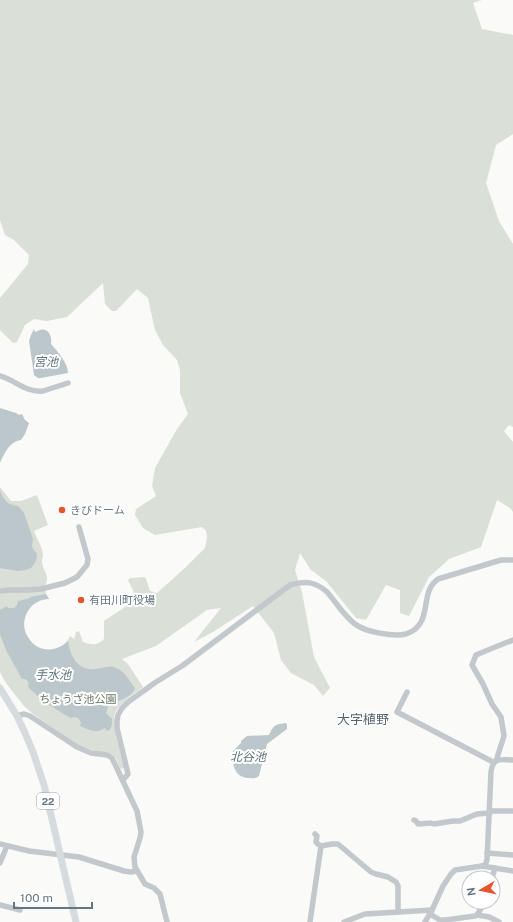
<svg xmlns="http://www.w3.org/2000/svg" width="513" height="922" font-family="'Public Sans','Noto Sans JP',sans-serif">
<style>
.green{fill:#dadfd7}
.water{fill:#bbc7cb}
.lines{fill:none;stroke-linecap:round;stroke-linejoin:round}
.minor{stroke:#c3c8cc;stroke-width:5.5}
.major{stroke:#d6dbdf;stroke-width:7}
.poi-dot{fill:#e4572e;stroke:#fff;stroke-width:1.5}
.labels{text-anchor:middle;stroke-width:4;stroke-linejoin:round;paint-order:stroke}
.shield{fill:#fff;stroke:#939fa8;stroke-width:1}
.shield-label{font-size:10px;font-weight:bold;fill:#657683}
.poi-label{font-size:11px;fill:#657683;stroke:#fff;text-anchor:start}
.park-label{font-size:11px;fill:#687a64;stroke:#fff}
.water-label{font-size:12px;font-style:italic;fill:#60757c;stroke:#fff}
.quarter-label{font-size:13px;fill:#57646e;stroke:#fff}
</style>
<rect width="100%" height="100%" fill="#fafaf8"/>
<!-- green -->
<path class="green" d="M 0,0 L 482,0 L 473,3 L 482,29 L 513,35 L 513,134 L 496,145 L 486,183 L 499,221 L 513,244 L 513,427 L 509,425 L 504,431 L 513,442 L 513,512 L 510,508 L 497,500 L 481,547 L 449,559 L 429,577 L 409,616 L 400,613 L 400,590 L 386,585 L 366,620 L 356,618 L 326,581 L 311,570 L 300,553 L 295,570 L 302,592 L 314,657 L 330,688 L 323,696 L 314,685 L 291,673 L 281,660 L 274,633 L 253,606 L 213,632 L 194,642 L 221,608 L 207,610 L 156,646 L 122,659 L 128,664 L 143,687 C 134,694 120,702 115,713 C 111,724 121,755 124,768 L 120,769 L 116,758 L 113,755 L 88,749 L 76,744 L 33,714 L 25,707 L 12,691 L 4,680 L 0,672 L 0,487 L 11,501 L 21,501 L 37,495 L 48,525 L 34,531 C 37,539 42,546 43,555 C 43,557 42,559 42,561 C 42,570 51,576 45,585 L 46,594 L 49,599 C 9,603 22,657 54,649 C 62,647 67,643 70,636 L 74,639 L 76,632 L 79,631 L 83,642 C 92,645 97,646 104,639 L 104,621 L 137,599 L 128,580 L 130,578 L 145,577 L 146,579 L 150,591 L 157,593 L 185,568 L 205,548 L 207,538 L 206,531 L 202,527 L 155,535 L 143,528 L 135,515 L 136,509 L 156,496 L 152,486 L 155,468 L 177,429 L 188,414 L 180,393 L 180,370 L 177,360 L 163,345 L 155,330 L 148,298 L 137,289 L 116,311 L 112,311 L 105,304 L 103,283 L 67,317 L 47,321 L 34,319 L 25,325 L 17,342 L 13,343 L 0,330 L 0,298 L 28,264 L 29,255 L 14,240 L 5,235 L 0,220 Z"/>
<!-- water -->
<g class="water">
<path d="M 34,329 L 35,332 L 38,331 L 39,330 C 41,330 43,329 45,330 C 50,331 52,340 51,344 C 57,351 68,363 68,373 L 41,378 L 38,378 L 34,375 L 29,341 L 31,335 Z"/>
<path d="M 0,408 L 16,413 L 19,415 L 22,414 L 25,420 L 29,423 L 25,434 L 21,440 C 10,441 4,454 0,463 Z"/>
<path d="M 0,491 C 4,500 7,505 18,506 L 24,513 L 33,539 L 32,546 L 33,549 L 37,554 L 37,556 L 35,563 L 31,568 L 26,570 L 18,571 L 0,568 Z"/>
<path d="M 46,594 L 49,599 C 45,599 41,599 37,602 C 25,609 20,626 28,637 C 37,653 56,653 68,641 C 70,655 77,671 95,669 C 102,669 109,664 116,668 C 125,671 129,681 135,688 C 132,698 117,701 109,704 L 106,713 L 112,719 C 112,725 112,729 107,731 L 105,728 C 95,734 90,730 80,726 L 81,722 L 78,718 L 74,717 L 71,718 C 56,710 41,700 28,687 C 30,682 26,678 22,679 L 7,652 L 0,635 L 0,610 L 7,606 L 8,608 L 14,608 L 17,605 L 18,601 L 30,598 L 30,597 Z"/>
<path d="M 286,723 L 287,725 L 287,729 L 267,744 L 259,776 C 255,779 252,778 247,778 C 233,776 232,762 233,751 L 241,743 L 241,741 L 247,736 L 269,735 C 273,725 276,724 286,723 Z"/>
</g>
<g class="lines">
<!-- minor -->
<g class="minor">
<path d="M 0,376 C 15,380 26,393 43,391 L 68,383"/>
<polyline points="0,591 10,590 28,590 41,589 65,583 77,577 87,565 88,559 79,527"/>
<polyline points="407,692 397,712 493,762"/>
<polyline points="17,716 24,714 30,716 77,747 91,753 107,755 112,758 137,811 141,832 140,838 134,857 135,867 145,884 154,888 160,894 167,922"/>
<path d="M 496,761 L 504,736 L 501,717 L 492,704 L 483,684 L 472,665 L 476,655 C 488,650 500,645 513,640"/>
<path d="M 123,780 L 128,774 L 117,728 L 117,721 L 118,715 L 122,708 L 128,702 L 156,682 L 182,666 L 290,585 C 305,581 315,581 327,592 C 336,602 344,616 355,624 C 365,632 394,637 406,634 C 412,632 419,627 422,620 C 428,606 424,589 438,579 L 501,560 L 513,560"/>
<polyline points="490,811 513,811"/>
<polyline points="414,820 416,821 418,824 431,823 434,824 453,821 460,821 477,814 490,813"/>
<polyline points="0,844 29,851 79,857 124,871 131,872 136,871"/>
<polyline points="321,846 332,844 338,844 371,872 376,874 388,877 396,882 398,886 398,912"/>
<polyline points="487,853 513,855"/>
<polyline points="0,863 7,846"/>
<path d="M 482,866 L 485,865 L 487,860 L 491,772 C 493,756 501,760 513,760"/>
<polyline points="492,878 495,868"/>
<polyline points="0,905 20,910"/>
<polyline points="430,914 440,920 445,920 475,916 477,915 485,902"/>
<polyline points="477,915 489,917 499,922"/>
<polyline points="310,922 321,846 318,844 316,842 317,836 315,834"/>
<polyline points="344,922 365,914 432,910"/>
<polyline points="425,922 432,910 443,886 451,874 455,870 482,866 513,871"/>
</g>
<!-- major -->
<polyline class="major" points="0,688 17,716 25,733 33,752 44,785 76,922"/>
</g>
<!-- markers -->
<g class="poi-dot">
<circle cx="62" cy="510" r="4"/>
<circle cx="81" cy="600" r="4"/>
</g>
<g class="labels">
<!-- shield labels -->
<rect class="shield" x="37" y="793" width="22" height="16" rx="3"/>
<g class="shield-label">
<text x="48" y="805">22</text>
</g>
<!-- poi labels -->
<g class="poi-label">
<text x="70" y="514">きびドーム</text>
<text x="89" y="604">有田川町役場</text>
</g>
<!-- park labels -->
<g class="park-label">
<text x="78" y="703">ちょうざ池公園</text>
</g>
<!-- water labels -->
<g class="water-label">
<text x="46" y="366">宮池</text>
<text x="53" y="679">手水池</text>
<text x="248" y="761">北谷池</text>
</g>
<!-- quarter labels -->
<g class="quarter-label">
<text x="363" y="724">大字植野</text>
</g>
</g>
<!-- north arrow -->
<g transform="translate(481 890) rotate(261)"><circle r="19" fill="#ffffff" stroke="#c1c8cd"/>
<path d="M0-3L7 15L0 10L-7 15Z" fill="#e4572e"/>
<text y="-6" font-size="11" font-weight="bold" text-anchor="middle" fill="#657683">N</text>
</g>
<!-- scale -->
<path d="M14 902v6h78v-6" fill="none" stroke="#657683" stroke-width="2"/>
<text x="20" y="902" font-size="12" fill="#657683" stroke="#ffffff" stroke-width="3" paint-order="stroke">100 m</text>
</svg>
